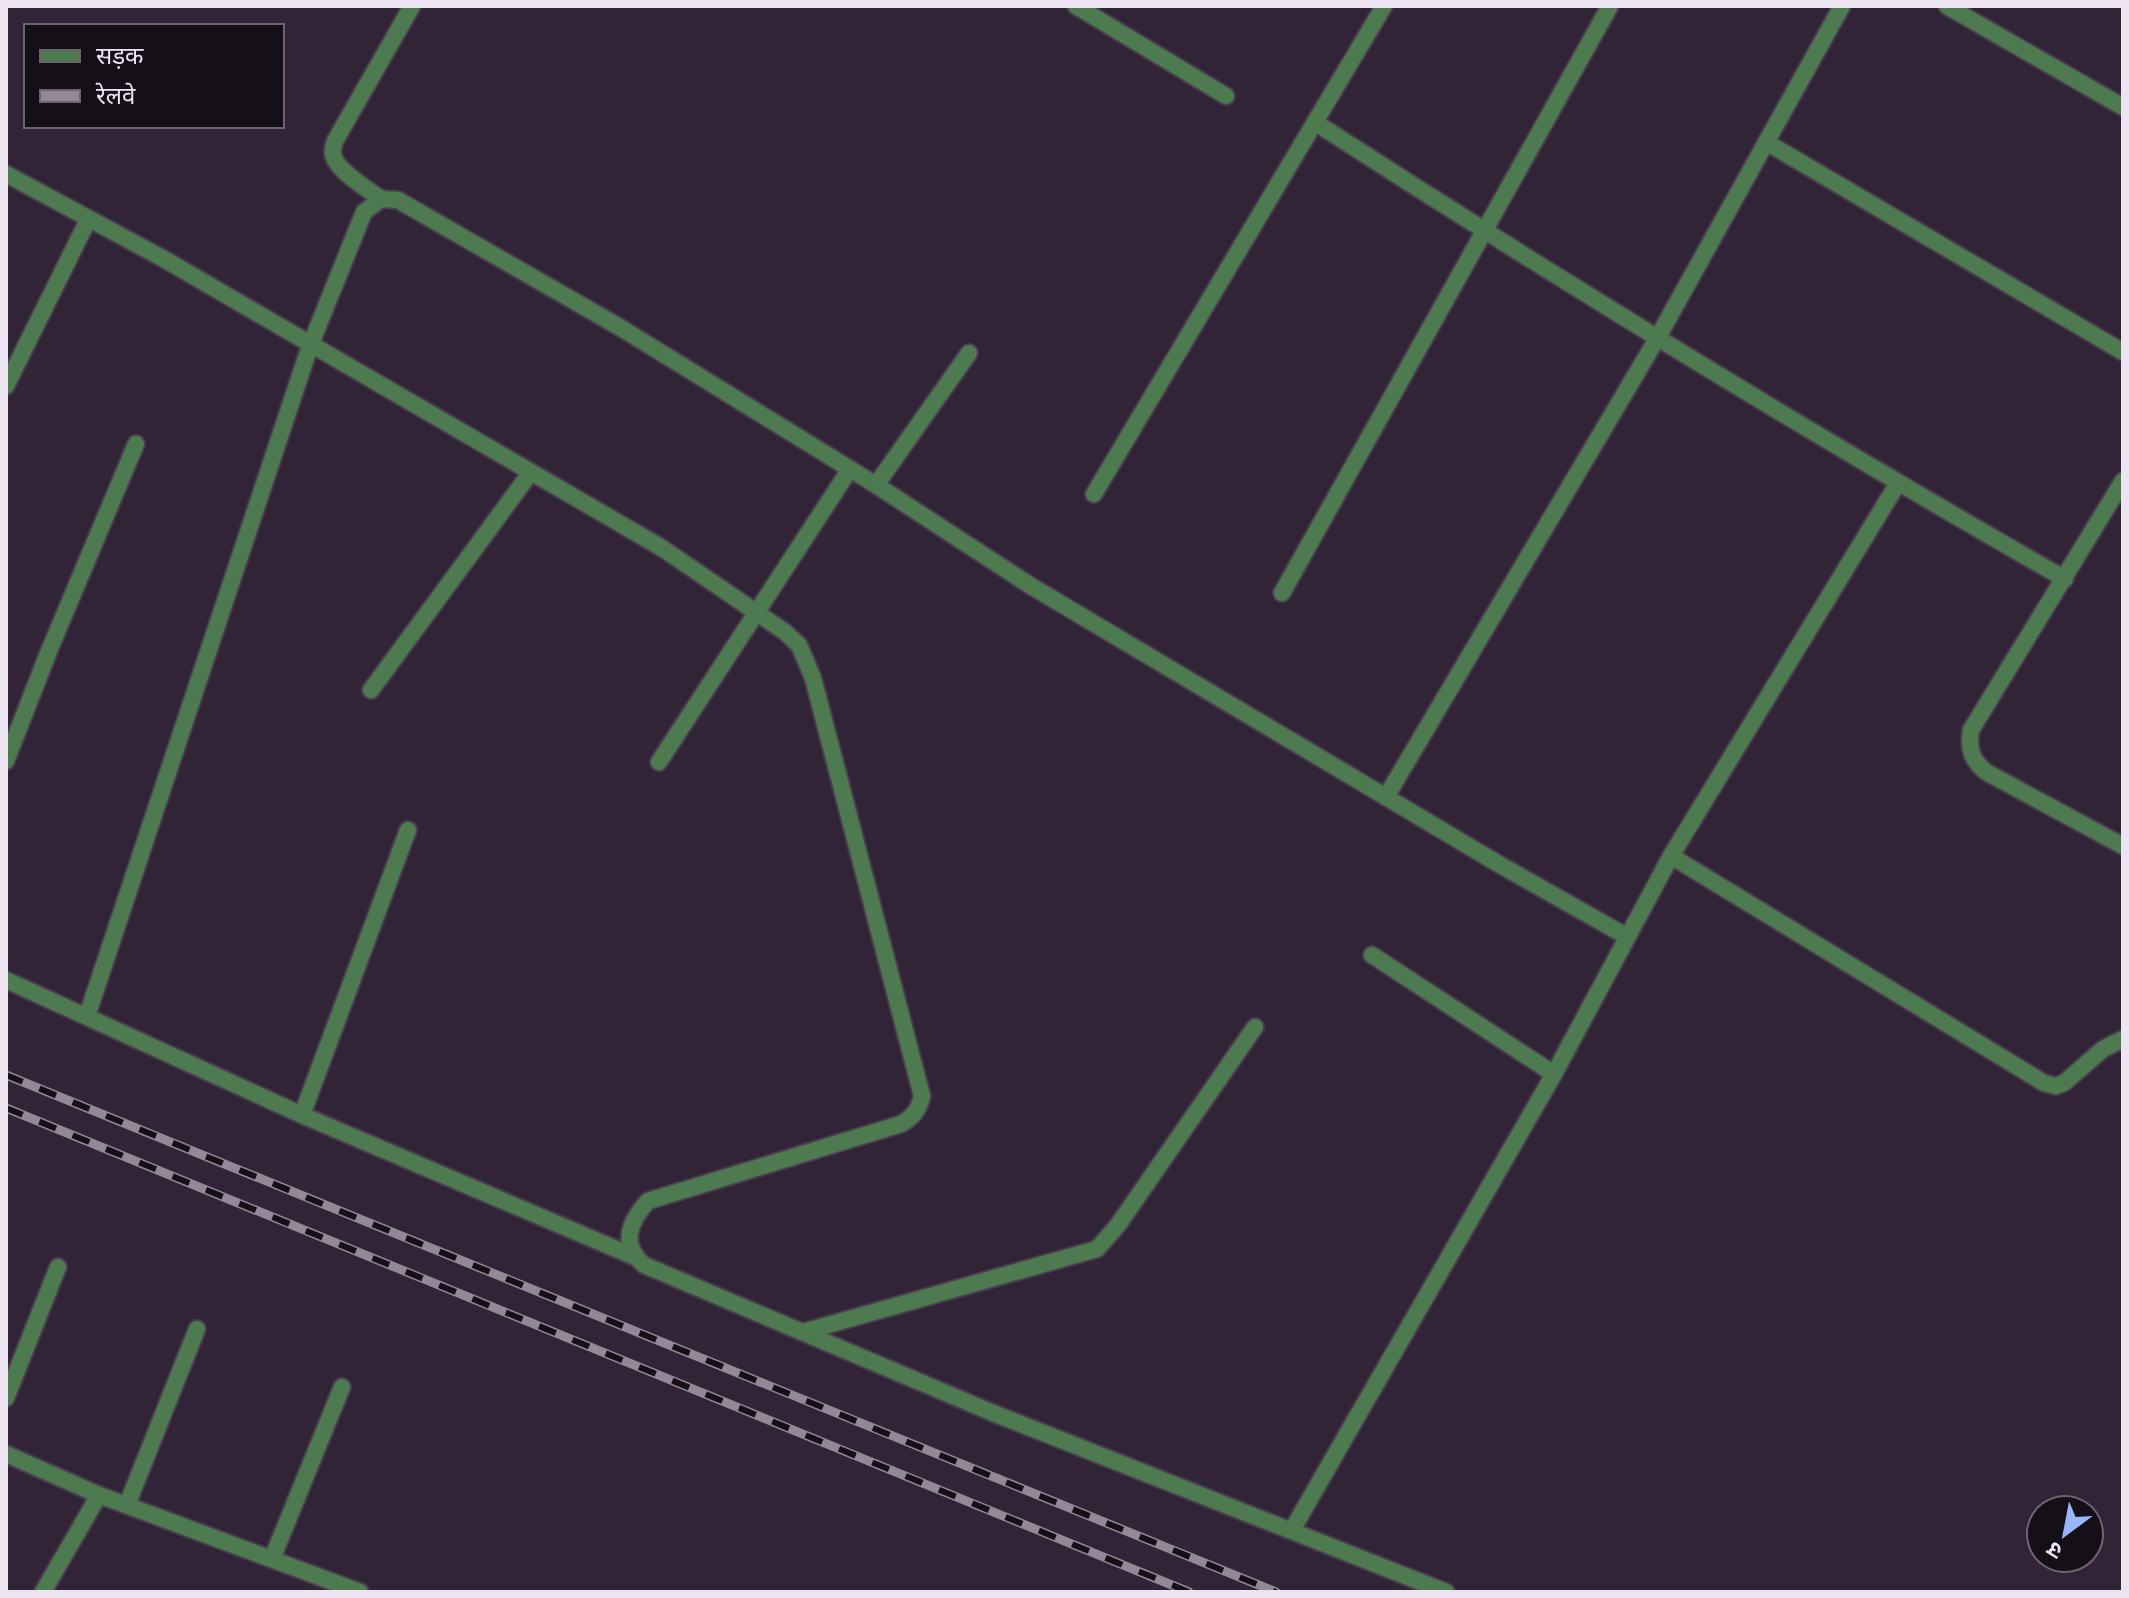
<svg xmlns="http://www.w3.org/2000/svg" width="2129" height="1598" font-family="'Golos Text','Noto Sans Devanagari',sans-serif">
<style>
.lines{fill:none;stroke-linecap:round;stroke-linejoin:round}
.street-casing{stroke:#4a3f50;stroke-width:20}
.street{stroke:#4d7a4e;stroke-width:16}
.rail-casing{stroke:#928897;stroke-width:9}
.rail{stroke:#151018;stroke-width:6;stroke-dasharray:18;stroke-linecap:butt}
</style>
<rect width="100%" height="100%" fill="#302436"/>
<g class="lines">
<defs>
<g id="street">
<polyline points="1076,6 1226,96"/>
<polyline points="1947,6 2123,107"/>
<path d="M 1316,123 C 1562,282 1811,434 2065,579"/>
<polyline points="1766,142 2123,352"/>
<path d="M 6,174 L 164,259 L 662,548 L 785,632 L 799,645 L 813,678 L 922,1096 C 919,1110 913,1117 901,1124 L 648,1201 C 629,1222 620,1244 644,1265 L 993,1413 L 1446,1592"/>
<path d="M 381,199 C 369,190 335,170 333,154 C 332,150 334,146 335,141 L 412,6"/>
<polyline points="6,386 88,220"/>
<path d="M 2123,481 L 1971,730 C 1968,749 1971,759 1986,772 L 2123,846"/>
<polyline points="876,485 969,353"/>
<polyline points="1094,494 1384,6"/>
<polyline points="1282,593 1610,6"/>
<polyline points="371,690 531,472"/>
<polyline points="6,761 49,651 136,444"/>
<polyline points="659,762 850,469"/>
<polyline points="1386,797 1658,337 1842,6"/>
<polyline points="1671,856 2044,1083 2056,1086 2064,1083 2103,1049 2123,1039"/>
<polyline points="1372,955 1554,1074"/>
<polyline points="6,980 302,1115 635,1257"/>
<polyline points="87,1016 310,346 364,212 381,199 398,200 621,328 876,485 1031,586 1502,866 1626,936"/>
<polyline points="302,1115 408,830"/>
<polyline points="803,1332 1097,1249 1118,1225 1255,1027"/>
<polyline points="6,1398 58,1267"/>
<polyline points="6,1454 99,1495 360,1592"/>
<polyline points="127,1505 197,1329"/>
<polyline points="1292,1530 1554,1074 1671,856 1898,483"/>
<polyline points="272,1559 342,1387"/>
<polyline points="43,1592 99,1495"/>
</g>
</defs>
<!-- street casing -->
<use href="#street" class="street-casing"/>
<!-- street -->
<use href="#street" class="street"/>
<defs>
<g id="rail">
<polyline points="6,1075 1276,1592"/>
<polyline points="6,1108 1189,1592"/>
</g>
</defs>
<!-- rail casing -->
<use href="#rail" class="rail-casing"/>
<!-- rail -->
<use href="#rail" class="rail"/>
</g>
<!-- border -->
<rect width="2129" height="1598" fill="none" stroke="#ece5f1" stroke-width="16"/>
<!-- legend -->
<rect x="24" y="24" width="260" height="104" fill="#151018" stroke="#6b656f" stroke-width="2"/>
<rect x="40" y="50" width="40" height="12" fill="#4d7a4e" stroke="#6b656f" stroke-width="2"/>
<text x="96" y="64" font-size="24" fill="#ece5f1">सड़क</text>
<rect x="40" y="90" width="40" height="12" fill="#928897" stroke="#6b656f" stroke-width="2"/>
<text x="96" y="104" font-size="24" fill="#ece5f1">रेलवे</text>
<!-- north arrow -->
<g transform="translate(2065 1534) rotate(212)"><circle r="38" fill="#151018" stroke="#6b656f" stroke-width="2"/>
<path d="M0-6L14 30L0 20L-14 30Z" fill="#99b5fd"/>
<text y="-12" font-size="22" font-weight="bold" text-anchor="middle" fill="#ece5f1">उ</text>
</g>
</svg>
